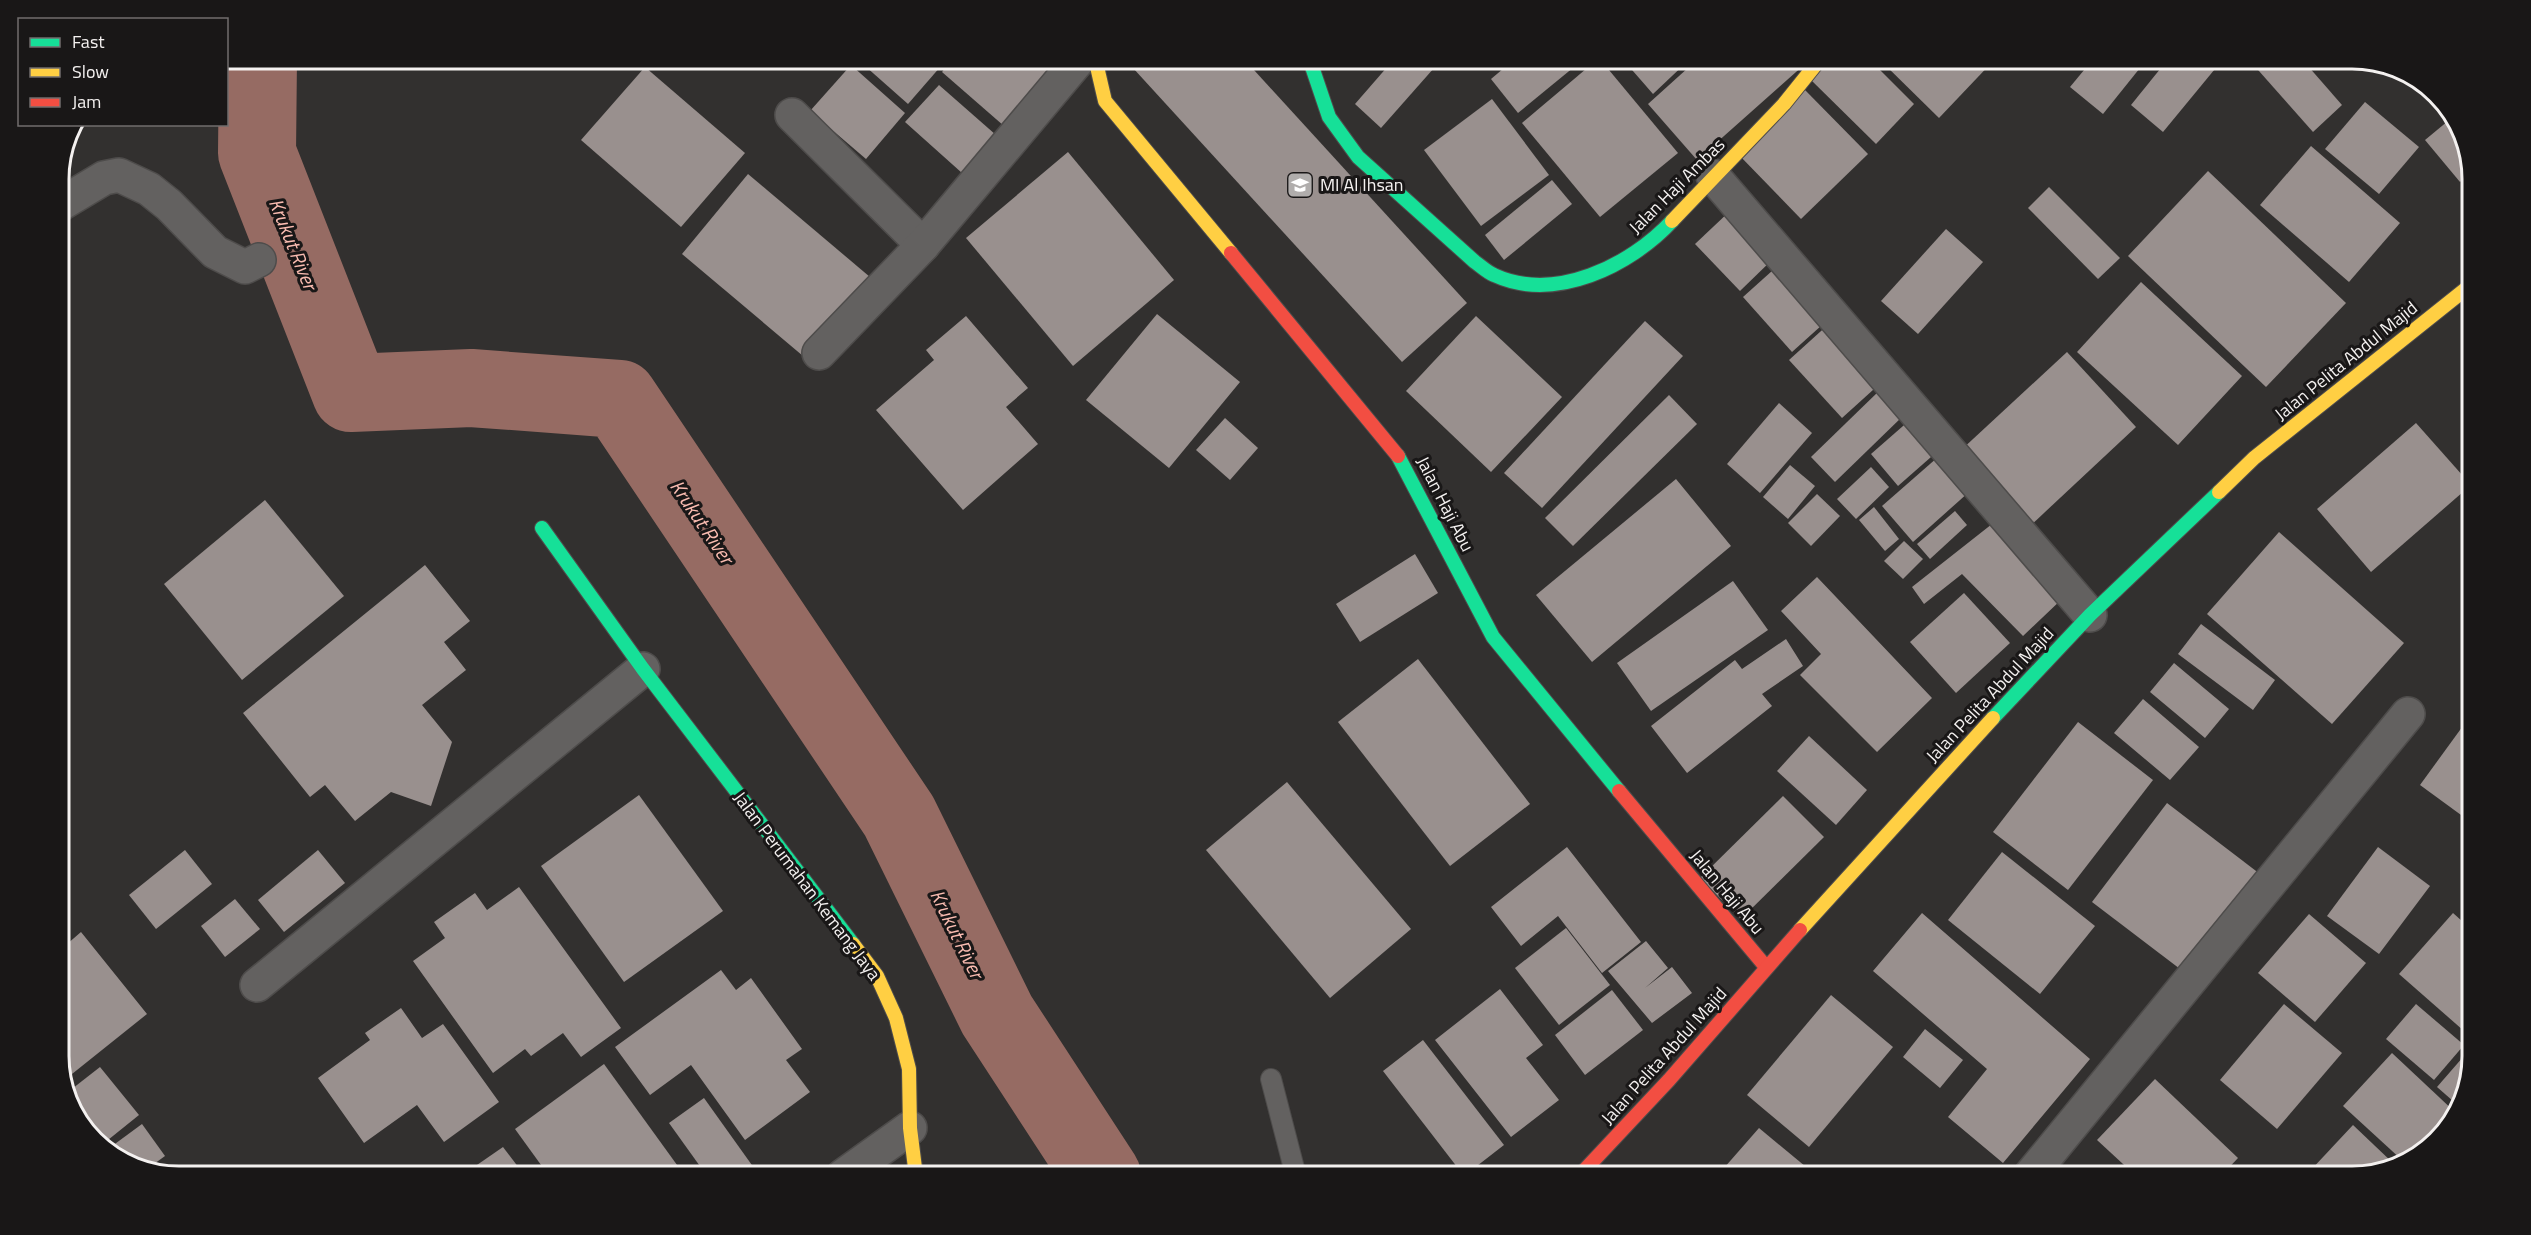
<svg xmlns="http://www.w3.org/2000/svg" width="2531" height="1235" font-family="'Titillium Web',sans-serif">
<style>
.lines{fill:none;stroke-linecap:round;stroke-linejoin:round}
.river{stroke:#966b63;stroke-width:78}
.building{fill:#99908e}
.lane-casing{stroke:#4e4c4b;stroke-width:22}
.street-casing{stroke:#4e4c4b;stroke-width:36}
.fast-casing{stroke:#4e4c4b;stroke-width:16}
.slow-casing{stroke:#4e4c4b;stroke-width:16}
.jam-casing{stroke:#4e4c4b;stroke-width:16}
.lane{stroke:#636160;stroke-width:20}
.street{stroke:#636160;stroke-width:33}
.fast{stroke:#16e098;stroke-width:14}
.slow{stroke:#ffcf43;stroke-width:14}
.jam{stroke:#f24e42;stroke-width:14}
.labels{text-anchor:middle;stroke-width:6;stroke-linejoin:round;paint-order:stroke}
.poi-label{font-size:18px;fill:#f4f1f0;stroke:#191717;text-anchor:start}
.street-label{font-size:18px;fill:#f4f1f0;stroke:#191717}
.water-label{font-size:20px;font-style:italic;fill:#fabcb1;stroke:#191717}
.rim{fill:none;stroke:#f4f1f0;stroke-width:3}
</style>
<rect width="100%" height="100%" fill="#32302f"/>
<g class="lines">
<!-- river -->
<polyline class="river" points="258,58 257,153 351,393 471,388 619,399 899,816 997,1015 1102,1176"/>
</g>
<!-- building -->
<g class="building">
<polygon points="856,58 948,58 908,104"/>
<polygon points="953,58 1047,58 1056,67 1004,126 942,72"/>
<polygon points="1143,58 1243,58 1467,303 1402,362 1133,68"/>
<polygon points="1395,58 1424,58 1434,68 1381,128 1355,104"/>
<polygon points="1516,58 1585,58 1518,113 1491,79"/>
<polygon points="1599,58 1678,153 1600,217 1522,123"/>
<polygon points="1631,58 1691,58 1653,94 1626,63"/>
<polygon points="1699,58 1800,58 1805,64 1697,160 1648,104"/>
<polygon points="1831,58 1868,58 1914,104 1876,144 1810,79"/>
<polygon points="1878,58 1996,58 1939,118"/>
<polygon points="2094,58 2148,58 2103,114 2070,87"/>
<polygon points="2169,58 2224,58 2163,132 2131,105"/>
<polygon points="2255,58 2301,58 2342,105 2313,132 2251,62"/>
<polygon points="2323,58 2347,58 2334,70"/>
<polygon points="851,65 905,113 866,159 810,111"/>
<polygon points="645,67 745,153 681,227 581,140"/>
<polygon points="939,85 996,135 962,173 905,122"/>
<polygon points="1805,90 1868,154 1801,219 1738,154"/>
<polygon points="1492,99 1549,175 1481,226 1424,150"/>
<polygon points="2365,102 2419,147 2379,194 2325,149"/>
<polygon points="2454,116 2472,171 2460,182 2425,140"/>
<polygon points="2311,146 2400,223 2349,282 2260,205"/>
<polygon points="1068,152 1174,280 1073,366 966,238"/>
<polygon points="2208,171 2346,303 2266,387 2128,256"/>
<polygon points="748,174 870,277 803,356 682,254"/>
<polygon points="1552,180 1572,204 1504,260 1485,235"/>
<polygon points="2049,187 2120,258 2098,279 2028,208"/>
<polygon points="1731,210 1775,257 1740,291 1695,244"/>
<polygon points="1946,229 1983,262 1918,334 1881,301"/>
<polygon points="1783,261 1832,316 1792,352 1743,297"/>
<polygon points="2141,282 2242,376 2178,445 2077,352"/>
<polygon points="1157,314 1240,382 1169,468 1086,400"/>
<polygon points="966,316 1028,388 1006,407 1038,444 963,510 876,410 934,360 926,350"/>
<polygon points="1476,316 1562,397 1491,472 1406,391"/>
<polygon points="1645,321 1683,356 1542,508 1504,473"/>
<polygon points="1831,322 1884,380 1842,418 1789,360"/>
<polygon points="2067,352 2136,427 2029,527 1959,452"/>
<polygon points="1880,390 1904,415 1835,482 1811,457"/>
<polygon points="1669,395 1697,424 1573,546 1545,518"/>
<polygon points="1779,403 1812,433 1760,493 1727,464"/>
<polygon points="1225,418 1258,448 1230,480 1196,450"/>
<polygon points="1911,419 1939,450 1898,486 1871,454"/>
<polygon points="2416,423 2471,485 2371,572 2317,509"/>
<polygon points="1938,457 1969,492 1913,542 1882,506"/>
<polygon points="1790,465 1815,486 1788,519 1763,497"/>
<polygon points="1871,467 1889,487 1856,519 1837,499"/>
<polygon points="1676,479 1731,546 1592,662 1536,595"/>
<polygon points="1817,494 1840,516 1811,546 1788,523"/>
<polygon points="265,500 344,596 242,680 164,584"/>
<polygon points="1874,507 1899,539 1885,551 1859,520"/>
<polygon points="1955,511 1967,525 1930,559 1917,544"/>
<polygon points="1992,524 2063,598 2023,636 1962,574 1924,604 1912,587"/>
<polygon points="2279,532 2404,643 2332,724 2207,614"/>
<polygon points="1904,541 1923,559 1903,579 1884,561"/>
<polygon points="1415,554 1438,593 1360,642 1336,604"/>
<polygon points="425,565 470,621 444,642 466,670 422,705 452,742 431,806 391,792 355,821 325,785 310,797 243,713"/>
<polygon points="1817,577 1932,698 1877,752 1800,675 1821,654 1781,611"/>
<polygon points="1733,581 1768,630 1651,711 1617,663"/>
<polygon points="1964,593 2010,643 1956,693 1910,642"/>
<polygon points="2201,624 2275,680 2253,710 2178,654"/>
<polygon points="1786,639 1803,666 1762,694 1772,706 1687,773 1651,726 1735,660 1742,669"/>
<polygon points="1418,659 1530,804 1450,866 1338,722"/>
<polygon points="2174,663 2229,709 2205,738 2150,692"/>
<polygon points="2143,699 2199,747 2170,780 2114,733"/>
<polygon points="2468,719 2472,722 2472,823 2420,785"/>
<polygon points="2078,722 2153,780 2068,890 1993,832"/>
<polygon points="1809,736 1867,790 1836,825 1777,771"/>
<polygon points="1287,782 1411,929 1330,998 1206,850"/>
<polygon points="639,795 723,911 624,982 541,866"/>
<polygon points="1783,796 1824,837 1741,919 1700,878"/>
<polygon points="2167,803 2260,874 2184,972 2092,902"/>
<polygon points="1567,847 1641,942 1602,973 1558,916 1521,946 1491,907"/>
<polygon points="2378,847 2430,886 2379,954 2327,916"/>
<polygon points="185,850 212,884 156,929 129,895"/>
<polygon points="318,850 345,883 284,932 258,900"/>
<polygon points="2002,852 2095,926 2040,994 1948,920"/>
<polygon points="519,887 621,1028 581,1057 563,1033 531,1056 525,1049 493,1073 413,961 445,938 434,922 475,893 487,910"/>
<polygon points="235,899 260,929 225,957 201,926"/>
<polygon points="1922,913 2090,1059 2003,1163 1948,1117 1987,1069 1873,971"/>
<polygon points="2453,913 2472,930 2472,1038 2399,974"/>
<polygon points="2309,914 2366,963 2315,1022 2258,973"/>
<polygon points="1566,928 1610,985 1559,1025 1515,968"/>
<polygon points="81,932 147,1014 72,1074 70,1072 63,1077 59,1065 59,951"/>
<polygon points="1646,941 1668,968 1645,988 1672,967 1692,993 1652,1023 1608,971"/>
<polygon points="721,970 736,990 751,978 802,1049 786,1060 810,1092 745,1140 691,1065 650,1095 615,1047"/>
<polygon points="1500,989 1543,1045 1526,1058 1559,1100 1511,1137 1435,1040"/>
<polygon points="1612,990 1643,1030 1585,1075 1555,1035"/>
<polygon points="1831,995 1893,1047 1809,1147 1747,1095"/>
<polygon points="2284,1004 2342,1053 2277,1129 2220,1080"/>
<polygon points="2416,1004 2464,1045 2434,1080 2386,1039"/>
<polygon points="401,1008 422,1038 443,1024 499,1102 444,1142 417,1105 364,1143 318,1078 370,1040 365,1033"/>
<polygon points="1925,1029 1963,1060 1940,1088 1903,1057"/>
<polygon points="1423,1040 1504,1145 1464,1176 1383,1071"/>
<polygon points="2470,1049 2472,1056 2461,1108 2437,1087"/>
<polygon points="2392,1053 2456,1113 2419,1156 2403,1161 2343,1106"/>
<polygon points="604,1064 685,1176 549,1176 515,1129"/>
<polygon points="100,1067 139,1115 103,1144 79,1123 68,1092"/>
<polygon points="2155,1079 2238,1158 2221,1176 2136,1176 2097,1140"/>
<polygon points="704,1098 759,1175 757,1176 707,1176 669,1123"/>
<polygon points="142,1124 165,1156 147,1169 126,1164 108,1149"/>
<polygon points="2353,1125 2394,1164 2353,1176 2315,1176 2309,1172"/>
<polygon points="1759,1128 1817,1176 1717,1176"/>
<polygon points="503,1147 525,1176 461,1176"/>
</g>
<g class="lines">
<defs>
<polyline id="lane" points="1271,1079 1296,1176"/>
<g id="street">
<polyline points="792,115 923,245"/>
<polyline points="1713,176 2090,615"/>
<polyline points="59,205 104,178 119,175 149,189 169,205 215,252 245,267 259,260"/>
<polyline points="819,353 923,245 1080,58"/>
<polyline points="257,985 643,669"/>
<polyline points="843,1176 910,1128"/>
<polyline points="2030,1176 2408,714"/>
</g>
<g id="fast">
<path d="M 1309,58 L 1329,117 L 1358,157 L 1475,262 C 1481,266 1487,272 1494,275 C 1555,303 1630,266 1672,221"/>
<polyline points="1398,456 1493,637 1619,791"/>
<polyline points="542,528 643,669 853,944"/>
<polyline points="1993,718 2090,615 2219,492"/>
</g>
<g id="slow">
<polyline points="1095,58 1105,101 1231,253"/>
<polyline points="1672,221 1784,104 1821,58"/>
<polyline points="2219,492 2254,458 2472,284"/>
<polyline points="1800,930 1993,718"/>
<polyline points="853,944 877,976 896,1018 909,1069 910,1128 916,1176"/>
</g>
<g id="jam">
<polyline points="1231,253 1398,456"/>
<polyline points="1619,791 1766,967"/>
<polyline points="1579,1176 1669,1080 1800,930"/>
</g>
</defs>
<!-- lane casing -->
<use href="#lane" class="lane-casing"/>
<!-- street casing -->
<use href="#street" class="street-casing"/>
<!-- fast casing -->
<use href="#fast" class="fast-casing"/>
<!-- slow casing -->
<use href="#slow" class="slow-casing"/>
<!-- jam casing -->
<use href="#jam" class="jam-casing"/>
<!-- lane -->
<use href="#lane" class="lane"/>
<!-- street -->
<use href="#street" class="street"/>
<!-- fast -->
<use href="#fast" class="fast"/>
<!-- slow -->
<use href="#slow" class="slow"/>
<!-- jam -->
<use href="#jam" class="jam"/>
</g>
<!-- icons -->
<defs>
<symbol id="school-square" viewBox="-11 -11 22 22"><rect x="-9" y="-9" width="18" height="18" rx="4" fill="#b0adac" stroke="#191717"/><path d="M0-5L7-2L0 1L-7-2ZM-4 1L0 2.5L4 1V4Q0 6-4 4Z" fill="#fff"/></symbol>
</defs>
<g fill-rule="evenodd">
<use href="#school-square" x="1285" y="170" width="30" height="30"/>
</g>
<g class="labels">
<!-- poi labels -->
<g class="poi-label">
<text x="1320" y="191">MI Al Ihsan</text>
</g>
<!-- street labels -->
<g class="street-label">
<text transform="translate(1677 186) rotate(-45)" y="6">Jalan Haji Ambas</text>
<text transform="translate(2346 361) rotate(-39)" y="6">Jalan Pelita Abdul Majid</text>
<text transform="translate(1445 504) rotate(63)" y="6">Jalan Haji Abu</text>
<text transform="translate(1990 695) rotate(-47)" y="6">Jalan Pelita Abdul Majid</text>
<text transform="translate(807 886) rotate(53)" y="6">Jalan Perumahan Kemang Jaya</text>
<text transform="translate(1727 892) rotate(50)" y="6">Jalan Haji Abu</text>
<text transform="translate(1664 1056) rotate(-48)" y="6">Jalan Pelita Abdul Majid</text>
</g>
<!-- water labels -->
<g class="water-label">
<text transform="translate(293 244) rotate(68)" y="7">Krukut River</text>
<text transform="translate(702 522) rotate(56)" y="7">Krukut River</text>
<text transform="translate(957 934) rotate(64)" y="7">Krukut River</text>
</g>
</g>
<!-- crop -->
<path d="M0 0H2531V1235H0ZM179 69H2352A110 110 0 0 1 2462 179V1056A110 110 0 0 1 2352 1166H179A110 110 0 0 1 69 1056V179A110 110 0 0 1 179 69Z" fill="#191717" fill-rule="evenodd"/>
<path class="rim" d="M179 69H2352A110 110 0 0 1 2462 179V1056A110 110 0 0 1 2352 1166H179A110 110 0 0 1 69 1056V179A110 110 0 0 1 179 69Z"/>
<!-- legend -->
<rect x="18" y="18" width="210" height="108" fill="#191717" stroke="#716e6e" stroke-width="1.5"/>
<rect x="30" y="38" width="30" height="9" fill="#16e098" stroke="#716e6e" stroke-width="1.5"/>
<text x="72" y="48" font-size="18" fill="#f4f1f0">Fast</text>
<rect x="30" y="68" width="30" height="9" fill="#ffcf43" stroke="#716e6e" stroke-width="1.5"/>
<text x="72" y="78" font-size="18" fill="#f4f1f0">Slow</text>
<rect x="30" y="98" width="30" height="9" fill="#f24e42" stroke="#716e6e" stroke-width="1.5"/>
<text x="72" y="108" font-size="18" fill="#f4f1f0">Jam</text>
</svg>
